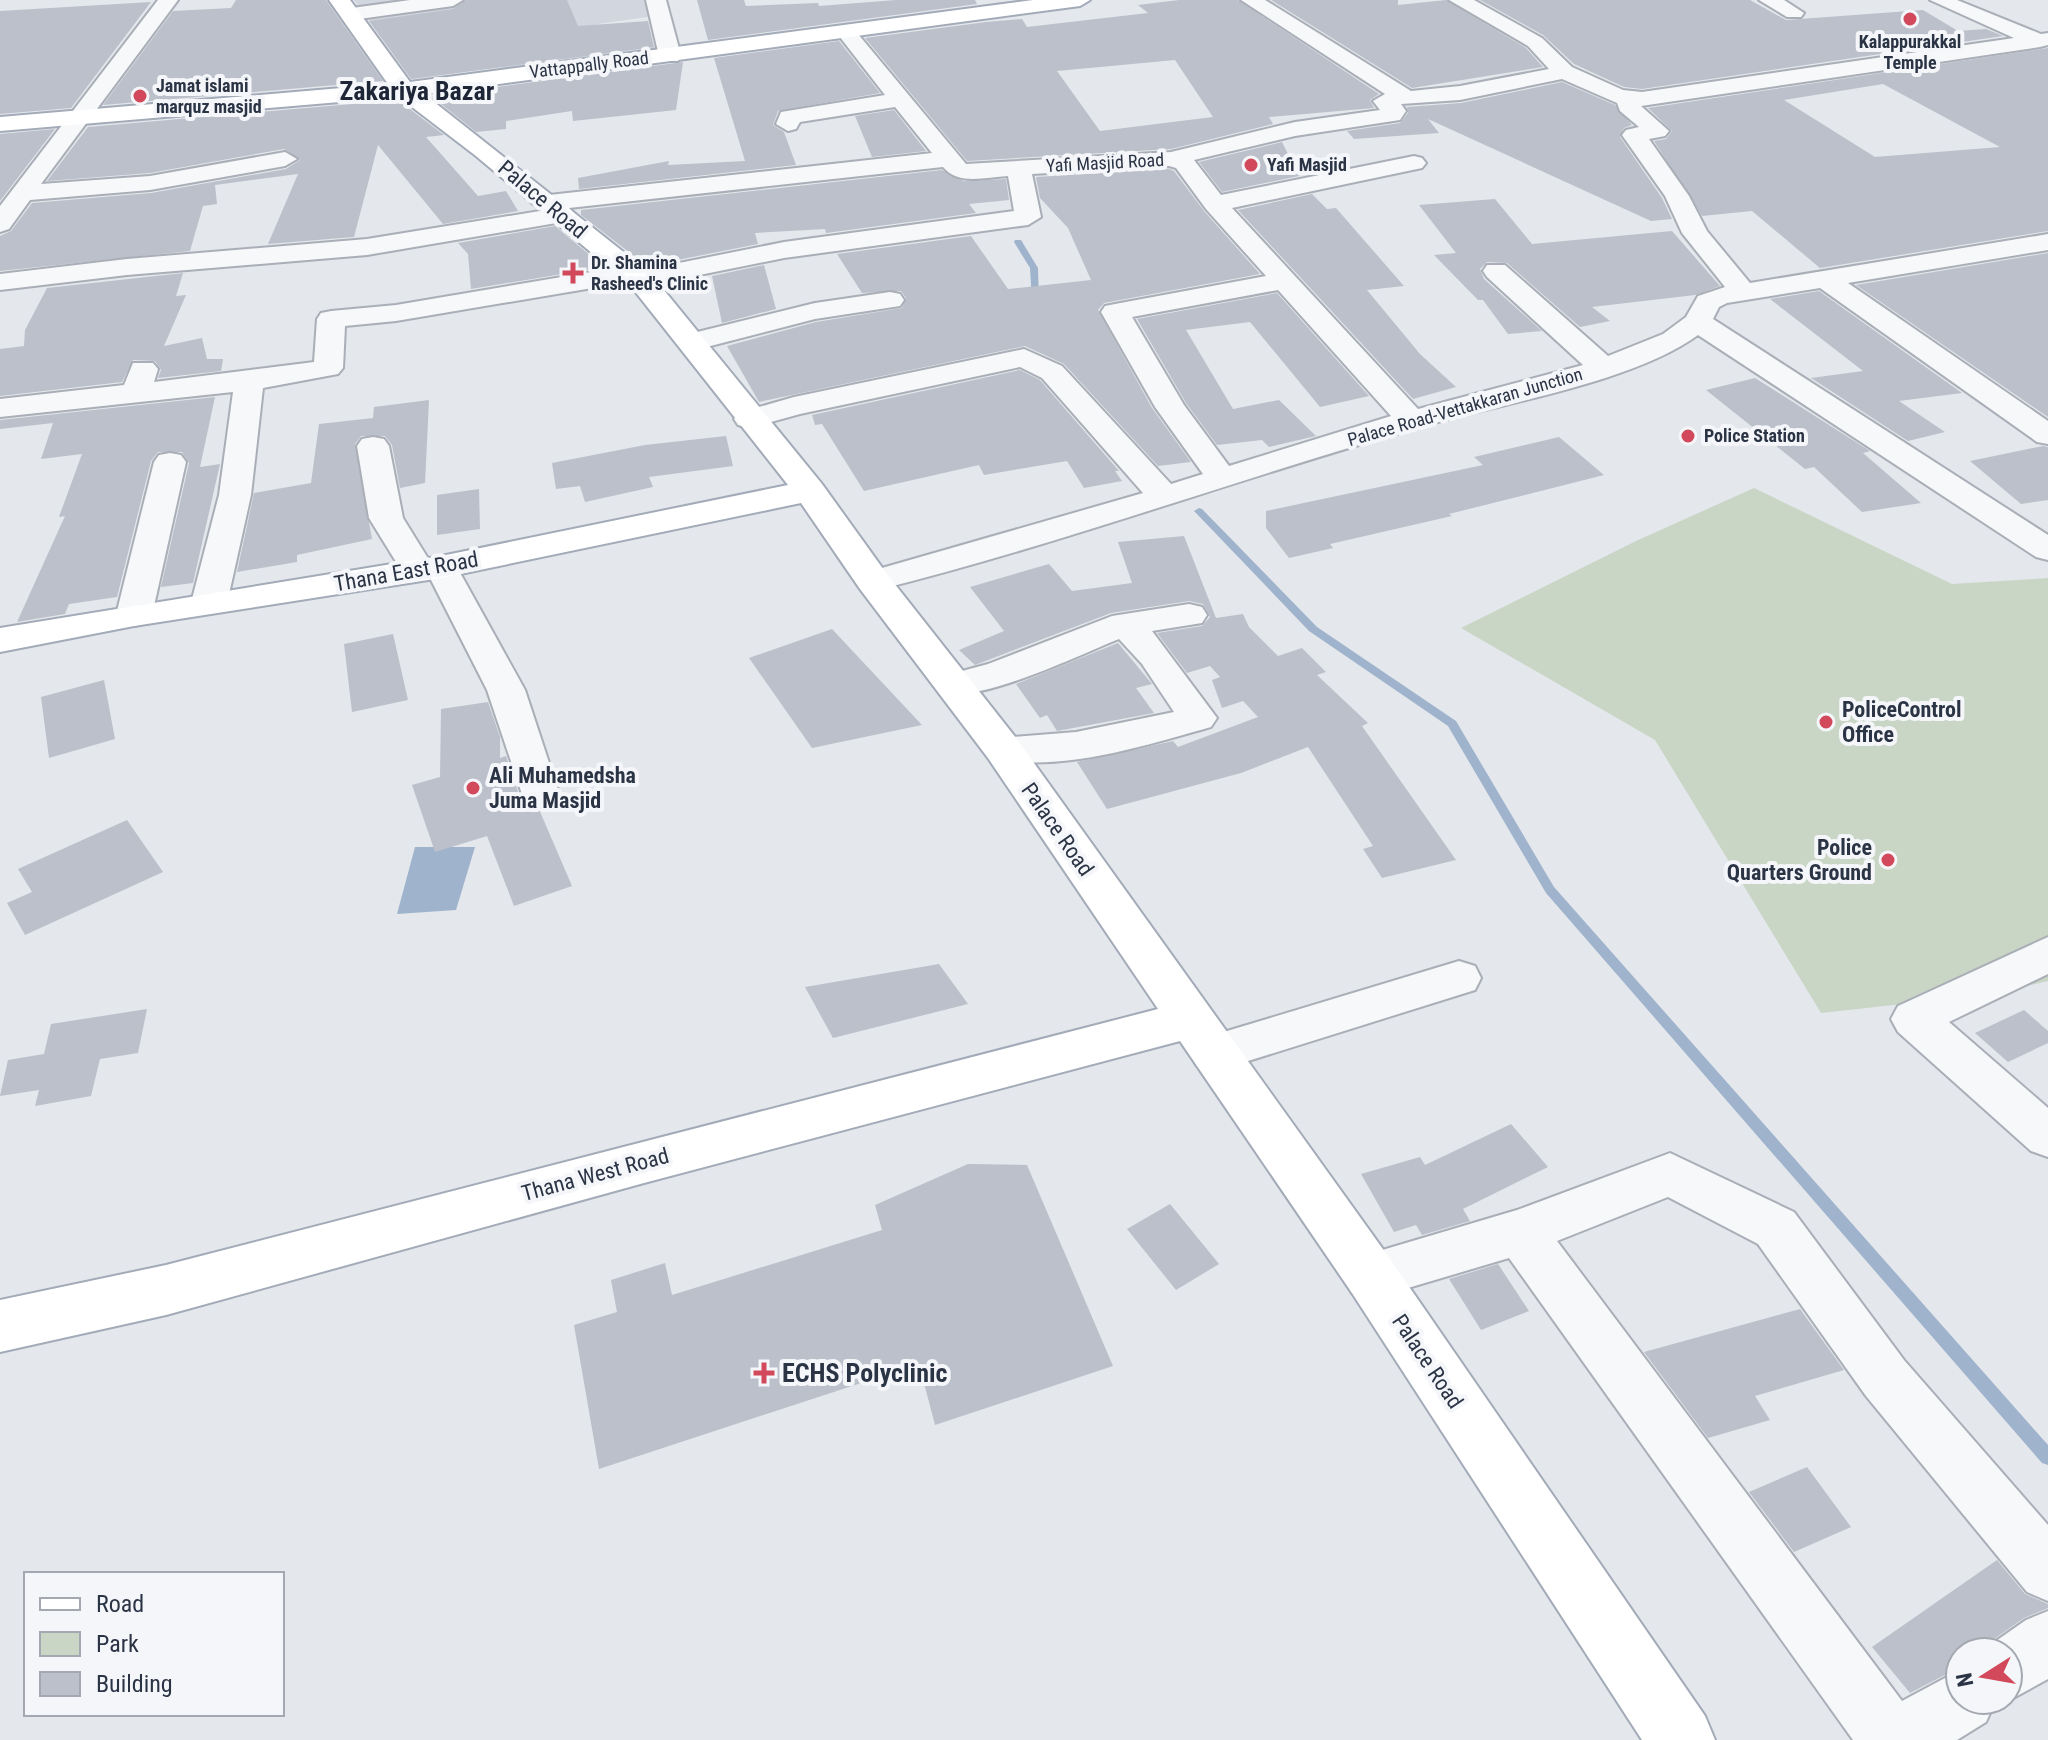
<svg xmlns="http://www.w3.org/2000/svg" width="2048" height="1740" font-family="'Roboto Condensed',sans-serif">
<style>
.built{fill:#d2d6de}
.green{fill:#c9d6c5}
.water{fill:#9fb4cc}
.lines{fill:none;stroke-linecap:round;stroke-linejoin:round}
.stream{fill:#9fb4cc;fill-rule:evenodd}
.building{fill:#bbc0ca;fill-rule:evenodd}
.minor-casing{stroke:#a9aeb7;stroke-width:4}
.major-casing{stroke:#a3abb8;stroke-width:4}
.minor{fill:#f7f8fa;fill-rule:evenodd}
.major{fill:#fff;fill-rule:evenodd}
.poi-dot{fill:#d1495b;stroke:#f4f6f9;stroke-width:3}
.labels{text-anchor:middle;stroke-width:8;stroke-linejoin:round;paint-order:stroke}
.far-poi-label{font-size:18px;font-weight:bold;fill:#2b3445;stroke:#f4f6f9;text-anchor:start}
.far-street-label{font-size:18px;fill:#2b3445;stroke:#f4f6f9}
.street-label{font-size:22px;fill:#2b3445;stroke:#f4f6f9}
.poi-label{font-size:22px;font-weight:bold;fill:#2b3445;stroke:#f4f6f9;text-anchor:start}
.far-district-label{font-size:26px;font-weight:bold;fill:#1d2536;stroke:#f4f6f9}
.near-poi-label{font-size:26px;font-weight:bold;fill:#2b3445;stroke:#f4f6f9;text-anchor:start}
</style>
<rect width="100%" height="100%" fill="#e4e7ec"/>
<!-- built -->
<polygon class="built" points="354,0 650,0 655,16 597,24 600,53 654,46 660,54 500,73 502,67 413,79"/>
<!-- green -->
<polygon class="green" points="1754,488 1952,584 2048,578 2048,981 1994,994 1821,1013 1655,740 1461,628 1636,541"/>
<!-- water -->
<polygon class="water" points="415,847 475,847 456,910 397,914"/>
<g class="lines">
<!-- stream -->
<g class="stream">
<polygon points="1015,240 1021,240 1038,268 1039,304 1032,302 1030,268 1014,242"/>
<polygon points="1199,508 1202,509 1317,627 1456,721 1554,887 2048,1445 2048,1465 2042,1463 1546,893 1448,726 1309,631 1196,513 1194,511"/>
</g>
</g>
<!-- building -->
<g class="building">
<polygon points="236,0 326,0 383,81 103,105 173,11 231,8"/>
<polygon points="466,0 567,0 578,26 648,21 654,47 411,79 369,21 453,9"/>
<polygon points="697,0 744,0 746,6 818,3 819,6 896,0 975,0 977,4 708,40"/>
<path d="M 1179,0 L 1238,0 L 1379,94 L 1370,100 L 1374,108 L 1269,117 L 1273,124 L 1171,149 L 967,161 L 865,38 L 986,22 L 1022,19 L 1027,27 L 1148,13 L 1138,5 ZM 1175,60 L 1213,117 L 1100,131 L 1057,71 Z"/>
<polygon points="1271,0 1398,0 1398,5 1446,0 1526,48 1543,67 1412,88"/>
<polygon points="1480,0 1750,0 1786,20 1923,10 1958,31 1986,29 2003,36 1642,89 1624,87 1574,64 1543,35"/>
<polygon points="151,2 71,108 0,114 0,11"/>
<polygon points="839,41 880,93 778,111 773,125 784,132 796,165 579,189 578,178 669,161 668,165 745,161 714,58"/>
<path d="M 2048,48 L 2048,231 L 1820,268 L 1752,211 L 1702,216 L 1654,141 L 1666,139 L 1672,131 L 1648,108 ZM 1883,84 L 2000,147 L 1875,157 L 1784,100 Z"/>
<polygon points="683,62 676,110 573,121 572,111 506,121 506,129 476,132 431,96"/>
<polygon points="1562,82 1615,105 1632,125 1624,128 1620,137 1662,198 1672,219 1651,221 1428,119 1439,133 1354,139 1347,131 1400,123 1408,113 1407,107 1461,103"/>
<polygon points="398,100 444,135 426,137 478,196 506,191 518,211 443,224 378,145 354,237 268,244 298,174 215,185 217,204 203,206 190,251 0,271 0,236 11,231 32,203 151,193 286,169 300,160 284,149 150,173 47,181 88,127"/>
<polygon points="894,110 926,151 872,157 855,116"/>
<polygon points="55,129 0,201 0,134"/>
<polygon points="1282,142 1299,176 1222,192 1199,162"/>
<polygon points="1169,169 1174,171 1204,211 1260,274 1104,303 1098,310 1152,408 1191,462 1158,466 1064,364 1025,346 759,402 727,346 816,322 902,308 906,298 901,291 862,293 837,254 971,236 1008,289 1091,280 1068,228 1040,198 1036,177"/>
<polygon points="942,170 964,181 1006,179 1009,200 969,204 976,213 826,233 825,229 755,233 758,244 647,266 581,215 581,210"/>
<polygon points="1312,194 1327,209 1336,208 1404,286 1367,290 1420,354 1456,387 1413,399 1238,210"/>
<polygon points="1495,199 1532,244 1672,231 1720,286 1695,295 1592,307 1610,321 1580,327 1507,263 1487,262 1480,269 1484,279 1542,331 1508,334 1483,300 1478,300 1434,255 1456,253 1419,205"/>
<polygon points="555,226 604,267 471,289 468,254 458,243"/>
<polygon points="2048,253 2048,417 1856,285"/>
<polygon points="764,265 776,309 722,323 712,276"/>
<polygon points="183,273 176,296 186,295 164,346 202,338 207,359 223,359 221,371 158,378 161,370 155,361 133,360 122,382 0,396 0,349 24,346 25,330 47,288"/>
<polygon points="1819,291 1962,393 1899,401 1945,432 1908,441 1811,378 1863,371 1770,299"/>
<polygon points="1277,293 1369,396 1320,407 1250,322 1186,330 1233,409 1279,400 1316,436 1269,447 1262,440 1217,445 1186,403 1137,319"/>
<polygon points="1020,370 1040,380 1119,471 1115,471 1122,481 1084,488 1067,461 984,475 979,465 864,491 822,424 815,425 812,415"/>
<polygon points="1755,378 1870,451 1863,453 1921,503 1862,512 1814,467 1805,469 1706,390"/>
<polygon points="215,397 200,467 220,464 193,583 161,587 189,463 182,452 158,452 151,461 117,597 69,604 65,614 17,622 65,516 59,517 82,454 41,459 53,423 0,429 0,420"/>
<polygon points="429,400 425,483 400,488 392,445 385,436 361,436 355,444 372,539 297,555 297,562 237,572 254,493 311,483 319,424 373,418 374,407"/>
<polygon points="726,436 733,466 649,477 653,487 585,502 580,486 556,489 552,463 645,445"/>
<polygon points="1559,437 1604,475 1449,514 1452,516 1330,544 1333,548 1289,558 1266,528 1266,511 1483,465 1474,457"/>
<polygon points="2043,446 2048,447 2048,500 2021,504 1970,461"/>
<polygon points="479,489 480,529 437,535 437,495"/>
<polygon points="1184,536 1216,618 1243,614 1249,627 1278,656 1302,648 1326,672 1317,675 1368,723 1362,726 1456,860 1382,878 1363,849 1373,846 1308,747 1241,773 1107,809 1077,762 1173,741 1178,747 1258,717 1243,701 1222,708 1212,680 1220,677 1210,666 1187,673 1157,633 1202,626 1210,617 1203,604 1189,601 1111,613 975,665 959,650 1004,631 970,587 1049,564 1072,591 1132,583 1118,542"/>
<polygon points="832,629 922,725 812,748 749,658"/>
<polygon points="393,634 408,700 352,712 344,644"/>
<polygon points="1118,643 1152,684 1136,688 1154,713 1057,731 1047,715 1040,718 1016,684"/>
<polygon points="104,680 115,739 49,758 41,697"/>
<polygon points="488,702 500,737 500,758 506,756 521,801 538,807 572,886 514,906 487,836 435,852 412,785 440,777 441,709"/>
<polygon points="127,820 163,872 25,935 7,903 32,892 18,869"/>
<polygon points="939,964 968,1004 833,1038 805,987"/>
<polygon points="147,1009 138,1053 100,1059 91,1096 35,1106 39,1090 0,1096 8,1060 44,1054 51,1024"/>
<polygon points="2024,1010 2048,1031 2048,1043 2008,1062 1975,1033"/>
<polygon points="1511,1124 1548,1167 1463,1209 1470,1221 1422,1235 1416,1225 1394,1232 1361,1174 1420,1157 1425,1165"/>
<polygon points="968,1164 1027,1165 1113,1366 935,1425 919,1364 599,1469 574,1325 617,1312 611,1280 665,1263 672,1295 882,1230 875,1205"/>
<polygon points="1170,1204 1219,1264 1176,1290 1127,1229"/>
<polygon points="1498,1264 1529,1311 1481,1330 1449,1279"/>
<polygon points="1800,1309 1844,1370 1755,1396 1770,1420 1708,1438 1644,1352"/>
<polygon points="1807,1467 1851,1527 1794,1552 1749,1492"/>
<polygon points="1997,1560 2025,1594 2048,1604 2048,1608 2024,1618 1984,1646 1981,1652 1960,1652 1960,1667 1910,1693 1872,1647"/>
</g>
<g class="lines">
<defs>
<g id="minor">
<polygon points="158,0 178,0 41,184 150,176 285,152 297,159 285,166 150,190 30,200 9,229 0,232 0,206"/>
<polygon points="410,0 463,0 453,6 352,20 342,14 352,8"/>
<polygon points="646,0 666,0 681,56 678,61 662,61 659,56"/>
<path d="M 1241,0 L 1265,0 L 1411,91 L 1460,86 L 1549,69 L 1528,46 L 1449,0 L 1474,0 L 1542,38 L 1572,67 L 1623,90 L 1642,92 L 2014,38 L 1930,0 L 1957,0 L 2041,34 L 2048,33 L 2048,45 L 2040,47 L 1641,106 L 1669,131 L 1665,136 L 1649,139 L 1689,196 L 1707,231 L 1750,283 L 2048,234 L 2048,250 L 1848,283 L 2048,421 L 2048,444 L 2037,442 L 1820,288 L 1727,303 L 1719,307 L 1713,319 L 2048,535 L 2048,560 L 2036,557 L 1698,335 C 1634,382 1503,403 1424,426 C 1239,478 1059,545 873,591 L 861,588 L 856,581 L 861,574 L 1143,493 L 1042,378 L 1020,367 L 800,414 L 749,428 L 738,425 L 734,419 L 738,413 L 794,397 L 1024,349 L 1062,366 L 1171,484 L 1203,474 L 1155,407 L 1101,312 L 1105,306 L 1115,304 L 1266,276 L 1206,209 L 1176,168 L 1169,166 L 1032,174 L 1041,217 L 1028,225 L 784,258 L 640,287 L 628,282 L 396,321 L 345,326 L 343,368 L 338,374 L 263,388 L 251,495 L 227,603 L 221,611 L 209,614 L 197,611 L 191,603 L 219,495 L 233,392 L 0,417 L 0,399 L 124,385 L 133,363 L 153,363 L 158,369 L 154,382 L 314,362 L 317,319 L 321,313 L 331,311 L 396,305 L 633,265 L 644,270 L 784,242 L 1014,211 L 1008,176 C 985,177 959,186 943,167 L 569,208 L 575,214 L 562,222 L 367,255 L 127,275 L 0,290 L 0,274 L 127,259 L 367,239 L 546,210 L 536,203 L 549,195 L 932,153 L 895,107 L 800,122 L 796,129 L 788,131 L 776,124 L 781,112 L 885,95 L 836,32 L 846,26 L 853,28 L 966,164 L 1171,152 L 1295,122 L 1380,110 L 1373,101 L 1385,94 ZM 1562,79 L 1617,103 L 1620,111 L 1639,127 L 1626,130 L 1622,135 L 1665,196 L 1682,233 L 1725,287 L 1698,296 L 1686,317 L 1663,334 L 1608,356 L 1505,265 L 1487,265 L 1483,271 L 1487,277 L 1583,365 L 1418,409 L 1232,208 L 1422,168 L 1426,163 L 1422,158 L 1414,156 L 1221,195 L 1194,160 L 1295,136 L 1400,120 L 1406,111 L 1401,104 L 1460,100 ZM 1278,290 L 1391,416 L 1229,466 L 1184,405 L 1132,317 Z"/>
<polygon points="1759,0 1784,0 1804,13 1801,17 1787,17"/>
<polygon points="890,292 900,294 904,300 900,306 815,319 691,351 681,348 677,342 681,336 815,303"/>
<polygon points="373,437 384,439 389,446 403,518 429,560 441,557 453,560 525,690 558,790 552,800 538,804 524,800 487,690 430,578 418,581 406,578 369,518 357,446 362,439"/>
<polygon points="170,453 181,455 186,462 152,615 147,623 134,626 121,623 116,615 154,462 159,455"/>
<path d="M 1189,604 L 1202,607 L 1207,615 L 1202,623 L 1152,631 L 1217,718 L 1211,727 C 1147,745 1054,775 988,757 L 983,748 L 988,739 L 1076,732 L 1174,712 L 1142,664 L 1119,639 C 1079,655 979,704 940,693 L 934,685 L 940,677 L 988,664 L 1112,616 Z"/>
<polygon points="2048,937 2048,974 1949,1022 2048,1108 2048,1157 2031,1151 1898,1032 1891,1019 1898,1006"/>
<polygon points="1459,961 1475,966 1481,978 1475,990 1213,1072 1197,1066 1190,1053 1197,1040"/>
<polygon points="1670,1153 1794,1212 1904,1360 2048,1525 2048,1601 2027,1592 1866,1396 1758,1244 1668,1197 1557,1241 1902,1701 1960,1670 1960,1700 1996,1700 1986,1722 1957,1740 1853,1740 1509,1258 1371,1299 1352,1293 1345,1276 1352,1259 1517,1210"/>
<polygon points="2048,1611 2048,1679 2008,1701 2005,1700 2008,1700 2008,1652 1984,1652 1986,1648 2026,1620"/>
</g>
<polygon id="major" points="329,0 350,0 410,82 1033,0 1090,0 1080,6 424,94 650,273 822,484 886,573 1016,738 1390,1259 1705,1716 1715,1740 1642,1740 1352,1293 1180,1041 644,1183 166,1315 0,1352 0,1300 166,1265 1158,1009 988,758 860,589 801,503 441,578 134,626 0,652 0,628 441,556 788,485 630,285 476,156 399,97 0,131 0,117 388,84"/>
</defs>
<!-- minor casing -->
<use href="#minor" class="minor-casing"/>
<!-- major casing -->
<use href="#major" class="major-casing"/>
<!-- minor -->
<use href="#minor" class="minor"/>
<!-- major -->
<use href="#major" class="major"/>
</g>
<!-- markers -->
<g class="poi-dot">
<circle cx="1910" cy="19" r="8"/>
<circle cx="140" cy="96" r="8"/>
<circle cx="1251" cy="165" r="8"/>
<path d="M569 261h8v8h8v8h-8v8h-8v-8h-8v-8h8z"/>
<circle cx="1688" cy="436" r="8"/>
<circle cx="1826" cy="722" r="8"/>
<circle cx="473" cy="788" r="8"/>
<circle cx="1888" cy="860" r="8"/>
<path d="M760 1361h8v8h8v8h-8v8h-8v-8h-8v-8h8z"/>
</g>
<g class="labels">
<!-- far-poi labels -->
<g class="far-poi-label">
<text x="1910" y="48" text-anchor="middle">Kalappurakkal<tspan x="1910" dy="21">Temple</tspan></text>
<text x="156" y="92">Jamat islami<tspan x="156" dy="21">marquz masjid</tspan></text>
<text x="1267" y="171">Yafi Masjid</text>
<text x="591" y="269">Dr. Shamina<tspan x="591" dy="21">Rasheed's Clinic</tspan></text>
<text x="1704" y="442">Police Station</text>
</g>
<!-- far-street labels -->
<g class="far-street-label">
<text transform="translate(589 65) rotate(-7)" y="6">Vattappally Road</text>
<text transform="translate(1105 163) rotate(-3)" y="6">Yafi Masjid Road</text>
<text transform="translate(1465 407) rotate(-16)" y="6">Palace Road-Vettakkaran Junction</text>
</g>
<!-- street labels -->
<g class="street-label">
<text transform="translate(543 199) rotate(40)" y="8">Palace Road</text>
<text transform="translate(406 571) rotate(-10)" y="8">Thana East Road</text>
<text transform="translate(1058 829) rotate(55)" y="8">Palace Road</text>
<text transform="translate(595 1174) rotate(-15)" y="8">Thana West Road</text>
<text transform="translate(1428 1361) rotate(56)" y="8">Palace Road</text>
</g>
<!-- poi labels -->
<g class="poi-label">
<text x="1842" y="717">PoliceControl<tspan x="1842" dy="25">Office</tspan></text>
<text x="489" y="783">Ali Muhamedsha<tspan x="489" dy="25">Juma Masjid</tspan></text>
<text x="1872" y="855" text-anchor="end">Police<tspan x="1872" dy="25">Quarters Ground</tspan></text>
</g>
<!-- far-district labels -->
<g class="far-district-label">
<text x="417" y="100">Zakariya Bazar</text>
</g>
<!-- near-poi labels -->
<g class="near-poi-label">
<text x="782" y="1382">ECHS Polyclinic</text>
</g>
</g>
<!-- legend -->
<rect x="24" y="1572" width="260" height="144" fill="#f4f6f9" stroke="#a4a8b1" stroke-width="2"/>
<rect x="40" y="1598" width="40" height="12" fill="#ffffff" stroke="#a4a8b1" stroke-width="2"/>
<text x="96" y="1612" font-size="24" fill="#2b3445">Road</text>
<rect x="40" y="1632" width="40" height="24" fill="#c9d6c5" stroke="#a4a8b1" stroke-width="2"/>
<text x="96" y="1652" font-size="24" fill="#2b3445">Park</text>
<rect x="40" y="1672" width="40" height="24" fill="#bbc0ca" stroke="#a4a8b1" stroke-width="2"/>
<text x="96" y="1692" font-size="24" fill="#2b3445">Building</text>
<!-- north arrow -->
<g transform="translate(1984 1676) rotate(259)"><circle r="38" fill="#f4f6f9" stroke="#a4a8b1" stroke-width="2"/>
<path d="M0-6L14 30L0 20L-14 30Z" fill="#d1495b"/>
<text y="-12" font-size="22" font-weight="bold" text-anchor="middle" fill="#2b3445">N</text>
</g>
</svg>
